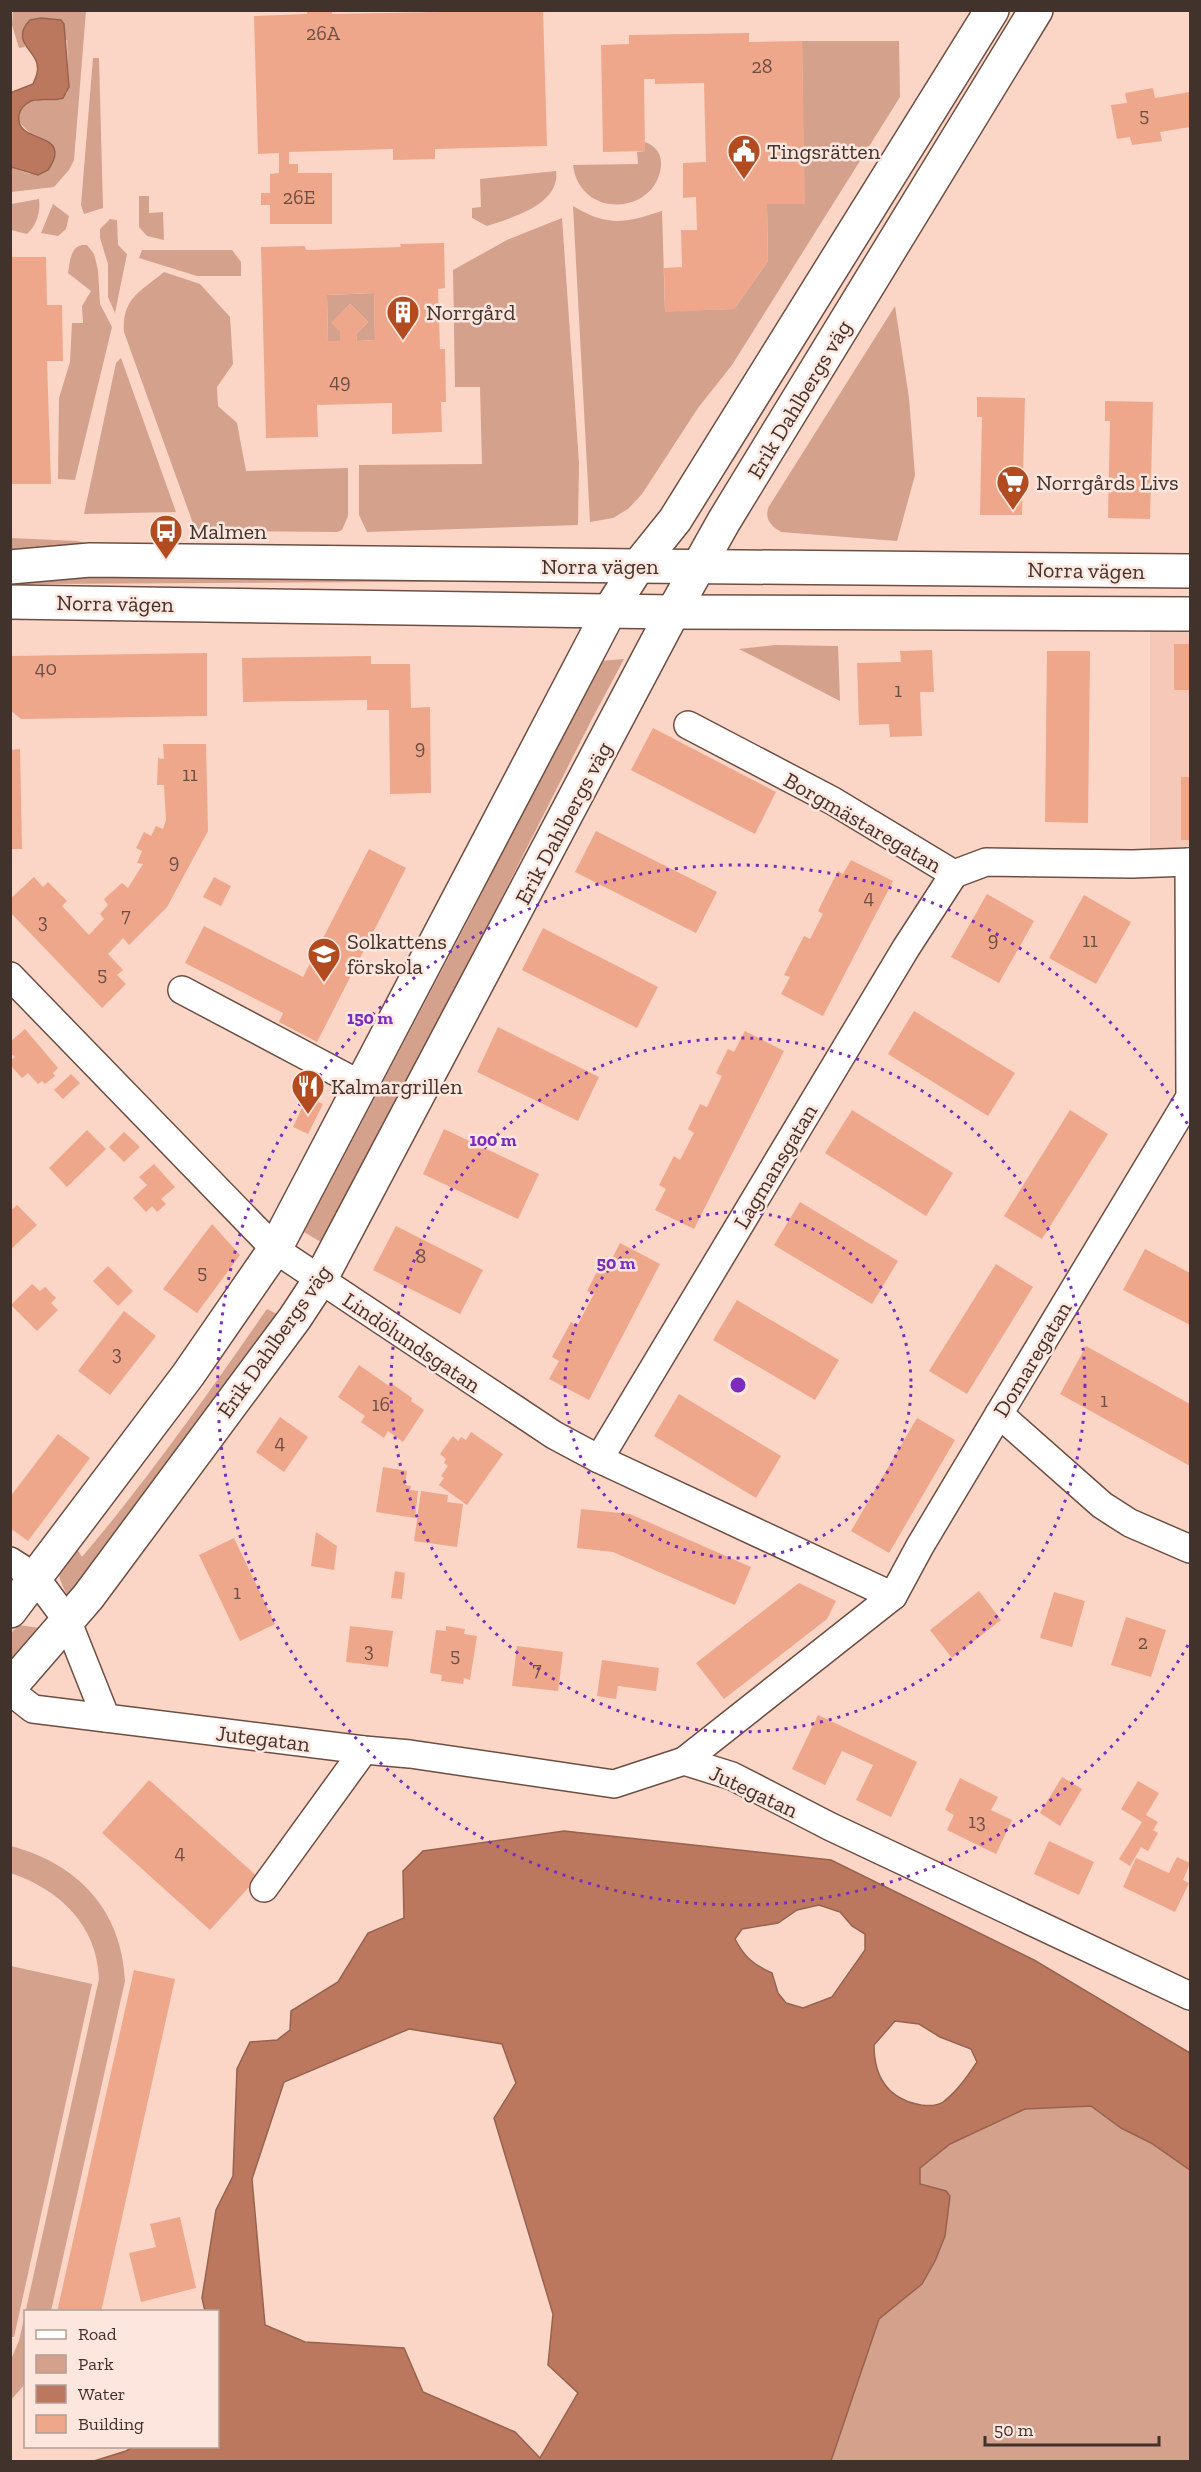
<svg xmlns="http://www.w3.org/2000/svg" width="1201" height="2472" font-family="'Zilla Slab',serif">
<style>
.built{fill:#f6c8b7}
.green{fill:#d4a18d}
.water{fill:#bc785e;stroke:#97634f;stroke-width:1.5;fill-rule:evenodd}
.building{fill:#efa78c;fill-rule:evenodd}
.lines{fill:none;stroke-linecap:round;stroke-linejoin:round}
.minor-casing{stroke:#6e4e42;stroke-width:30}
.tertiary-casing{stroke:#6e4e42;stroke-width:36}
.secondary-casing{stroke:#6e4e42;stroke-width:36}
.minor{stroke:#fff;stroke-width:27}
.tertiary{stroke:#fff;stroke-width:33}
.secondary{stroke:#fff;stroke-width:33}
.ring{fill:none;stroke:#7b2cbf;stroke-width:3;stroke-dasharray:3 6}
.labels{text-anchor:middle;stroke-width:5;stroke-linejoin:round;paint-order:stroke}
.number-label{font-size:20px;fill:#6c4f44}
.poi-label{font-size:22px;fill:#41322c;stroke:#fde6dd;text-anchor:start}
.street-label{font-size:22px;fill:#41322c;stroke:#fde6dd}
.centre{fill:#7b2cbf;stroke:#fde6dd;stroke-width:3}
.ring-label{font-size:18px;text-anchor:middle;font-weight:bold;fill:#7b2cbf;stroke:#fde6dd;stroke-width:5;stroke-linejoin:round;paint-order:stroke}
</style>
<rect width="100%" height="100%" fill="#fbd5c6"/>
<!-- built -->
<polygon class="built" points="1150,627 1190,627 1190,848 1150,849"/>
<!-- green -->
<g class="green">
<path d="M 13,11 L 86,11 L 74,160 L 69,170 L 54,187 L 11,192 L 10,167 L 30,174 L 34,137 L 19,122 C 18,99 40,98 59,100 L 67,93 L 69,87 L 67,40 L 23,39 L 25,47 L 19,48 L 12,25 Z"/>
<path d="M 802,41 L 899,41 L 900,97 L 732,365 L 698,408 L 642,494 L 628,509 L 613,518 L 590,522 L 573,206 C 608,227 625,223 662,211 L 665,311 L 734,309 L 768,261 L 767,204 L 804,204 Z"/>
<polygon points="93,58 99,58 103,208 84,214 81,205"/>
<path d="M 645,142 C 656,146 662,154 661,166 C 656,215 580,220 573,165 L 638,164 L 637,152 L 645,151 Z"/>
<path d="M 556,171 C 561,204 512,218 487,226 L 472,218 L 472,208 L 481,207 L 480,179 Z"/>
<polygon points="139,196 149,196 149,213 163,212 164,240 147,236 139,227"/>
<path d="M 39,199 C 41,212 36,226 27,234 L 11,230 L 11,204 Z"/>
<polygon points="53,204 69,216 66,229 58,236 41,233"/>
<polygon points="562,218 579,463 578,525 367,532 359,515 359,465 482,464 480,387 455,387 453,270 507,240"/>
<polygon points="110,219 117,220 118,245 127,254 115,313 108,297 108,264 100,238 100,229"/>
<path d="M 82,245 L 87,245 L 94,254 L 98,270 L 100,304 L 112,327 L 75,480 L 58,479 L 59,398 L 70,362 L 72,323 L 83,323 L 82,306 L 91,291 L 68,273 C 70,262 70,248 82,245 Z"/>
<polygon points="142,250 232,250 241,262 241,276 197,276 139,258"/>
<path d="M 164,272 L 200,284 L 230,317 L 233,364 L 217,387 L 218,406 L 237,423 L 246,471 L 348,468 L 348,516 L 342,530 L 337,532 L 209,531 L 195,529 L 124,332 C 122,298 140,292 164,272 Z"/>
<polygon points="374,293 375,340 357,341 356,334 368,322 350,304 332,323 340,331 340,341 328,341 327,295"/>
<path d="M 895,306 L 909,398 L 915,475 L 897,541 L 781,532 C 771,526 765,520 768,508 Z"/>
<polygon points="121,358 176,512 84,514 116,363"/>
<polygon points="11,538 77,541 95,545 11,559"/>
<polygon points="74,574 553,581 38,584 11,587 11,578"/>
<polygon points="775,645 838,646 840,701 739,649"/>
<polygon points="624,659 592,719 326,1245 304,1232 461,934 600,661"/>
<path d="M 267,1309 L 285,1318 L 73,1606 C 57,1576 52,1571 72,1541 L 82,1557 C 149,1478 208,1394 267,1309 Z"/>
<polygon points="19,1625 53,1630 11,1678 11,1633"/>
<path d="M 11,1846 C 78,1864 122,1910 125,1981 L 51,2311 L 26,2312 L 25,2384 L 11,2400 L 11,2359 L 19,2341 L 99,1979 C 97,1925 60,1890 11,1873 Z"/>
<polygon points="11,1966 92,1984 14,2337 10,2337"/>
<polygon points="1091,2106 1121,2128 1151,2143 1190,2170 1190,2461 831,2462 879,2319 922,2284 946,2191 920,2184 920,2168 950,2144 1025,2109"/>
</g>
<!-- water -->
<g class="water">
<path d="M 41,18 L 61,20 L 64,24 L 69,87 L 63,98 C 53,102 42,97 31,101 C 25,104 20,108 19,115 C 15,138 49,135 54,148 C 57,156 52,164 48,170 L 38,175 L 11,167 L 10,93 L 33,84 C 36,77 39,71 37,64 C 35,50 10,41 30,20 Z"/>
<path d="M 564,1831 L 831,1860 L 1034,1960 L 1190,2053 L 1190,2170 L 1151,2143 L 1121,2128 L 1091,2106 L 1025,2109 L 950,2144 L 920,2168 L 920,2184 L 946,2191 L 950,2196 L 945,2236 L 935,2261 L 922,2284 L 879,2319 L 831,2461 L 94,2461 L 126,2451 L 133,2447 L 218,2446 L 218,2312 L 205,2311 L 202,2298 L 216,2210 L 233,2176 L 237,2069 L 250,2042 L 277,2040 L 290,2030 L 291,2011 L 338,1982 L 368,1933 L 404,1918 L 403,1871 L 423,1851 ZM 819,1905 L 840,1912 L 852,1926 L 865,1934 L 865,1950 L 832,1997 L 803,2008 L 786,2003 L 778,1993 L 772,1973 C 754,1965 744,1957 735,1939 L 742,1929 L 778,1923 L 797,1910 ZM 895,2021 L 919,2024 L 940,2037 L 971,2049 L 977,2062 C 968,2076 957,2092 943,2102 C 937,2106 928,2106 921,2105 C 888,2099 874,2077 874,2045 ZM 409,2029 L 502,2044 L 516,2083 L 494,2118 L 553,2314 L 548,2365 L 578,2393 L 540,2458 L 515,2432 L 423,2392 L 404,2348 L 305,2342 L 265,2325 L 252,2179 L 284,2082 Z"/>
</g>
<!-- building -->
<g class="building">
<polygon points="307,10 332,10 332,14 543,10 547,146 435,149 435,159 393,160 393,149 289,152 289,164 298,164 298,173 332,173 332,224 270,224 270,205 261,205 261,193 270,193 270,174 279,173 279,153 258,154 254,16 307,14"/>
<polygon points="749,33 749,42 802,41 805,204 767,204 768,261 734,309 665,312 664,268 682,267 681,230 697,230 696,197 683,198 683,163 706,162 704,83 655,84 655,79 644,79 645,151 603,152 601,45 629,44 629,35"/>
<polygon points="1153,88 1155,98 1190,92 1190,127 1160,132 1162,141 1132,145 1130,137 1117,139 1111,105 1127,103 1125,93"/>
<path d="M 444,243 L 445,288 L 438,289 L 440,349 L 445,349 L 446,402 L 441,402 L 442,432 L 392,434 L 392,403 L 317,405 L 318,437 L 266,438 L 261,247 L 305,246 L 306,250 L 401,247 L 400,244 ZM 374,293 L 375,340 L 357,341 L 356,334 L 368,322 L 350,304 L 331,323 L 340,331 L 340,341 L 328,341 L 327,295 Z"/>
<polygon points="10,257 46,257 47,305 62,305 63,361 47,361 51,484 10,484"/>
<polygon points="977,397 1025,398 1022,515 980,515 982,417 977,417"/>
<polygon points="1105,401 1153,402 1150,519 1108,518 1110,421 1105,421"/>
<rect x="1174" y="644" width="16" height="46"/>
<polygon points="932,650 934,692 920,692 922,736 890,737 889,724 859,725 857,663 901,662 900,651"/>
<polygon points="1047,651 1090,651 1088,823 1045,822"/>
<polygon points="207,653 207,716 21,719 10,710 10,656"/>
<polygon points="371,656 371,664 410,664 411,708 430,707 431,793 390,794 389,710 367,710 367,700 243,702 242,658"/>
<polygon points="653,728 776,792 755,834 631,770"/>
<polygon points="163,744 206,744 208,831 167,907 129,945 123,938 108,954 123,970 117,975 126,984 102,1008 10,912 10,899 34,877 43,887 48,882 67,901 62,906 89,935 104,919 100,914 108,905 104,899 122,883 128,888 143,864 137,863 142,851 136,848 144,832 151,836 156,826 163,829 166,820 164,785 157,785 158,758 164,759"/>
<polygon points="20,749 22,849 10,849 10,750"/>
<rect x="1181" y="777" width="9" height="63"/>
<polygon points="596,831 717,892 696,933 575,872"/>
<polygon points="369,849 406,868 317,1042 279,1022 283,1013 185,963 204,926 303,977"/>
<polygon points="851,860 893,881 823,1016 781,994 790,977 784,975 804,936 810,939 823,914 818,911 838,871 843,874"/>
<polygon points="214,877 231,886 221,906 203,897"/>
<polygon points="987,894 1034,921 999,983 951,957"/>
<polygon points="1084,895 1131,922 1096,984 1049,958"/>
<polygon points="543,928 658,987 637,1028 522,970"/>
<polygon points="914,1011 1015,1073 988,1116 888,1054"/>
<polygon points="498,1027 599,1077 578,1121 477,1072"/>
<polygon points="25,1029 58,1068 53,1073 55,1076 45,1084 42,1081 38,1084 28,1073 22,1078 10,1065 10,1061 15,1057 10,1053 10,1042"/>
<polygon points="745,1031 784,1051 694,1229 655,1210 666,1189 659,1185 674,1156 680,1160 694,1133 688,1129 700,1104 707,1107 722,1076 716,1073 728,1049 734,1052"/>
<polygon points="71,1074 80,1083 63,1099 54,1090"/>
<polygon points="307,1097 323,1104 308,1134 293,1127"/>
<polygon points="852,1110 953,1173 926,1216 825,1153"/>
<polygon points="1070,1110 1108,1134 1042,1239 1004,1216"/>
<polygon points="444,1129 539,1174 518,1219 423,1174"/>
<polygon points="87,1130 106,1149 67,1187 49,1168"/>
<polygon points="124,1132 140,1147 124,1162 109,1147"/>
<polygon points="154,1164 175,1187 161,1199 166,1204 157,1212 152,1206 146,1212 133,1198 147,1185 139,1177"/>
<polygon points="800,1202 898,1261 872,1304 774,1245"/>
<polygon points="17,1205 37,1225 10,1250 10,1211"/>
<polygon points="212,1224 240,1255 197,1313 163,1289"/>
<polygon points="396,1226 483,1270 460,1314 373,1270"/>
<polygon points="620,1243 660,1264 589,1400 549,1379 559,1361 552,1357 571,1322 577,1326 594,1294 587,1291 605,1256 612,1259"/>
<polygon points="1145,1249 1190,1273 1190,1325 1123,1290"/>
<polygon points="996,1264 1033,1287 967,1394 929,1371"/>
<polygon points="108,1266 133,1291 118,1306 93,1281"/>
<polygon points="32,1284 40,1291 45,1287 56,1298 51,1303 58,1310 37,1331 11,1305"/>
<polygon points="737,1300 839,1360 815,1400 713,1340"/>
<polygon points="124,1311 156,1336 110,1395 78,1371"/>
<polygon points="1086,1346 1190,1404 1190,1466 1060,1394"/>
<polygon points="359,1365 389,1386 391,1383 412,1398 411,1401 424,1410 403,1442 388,1431 384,1438 361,1422 365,1416 338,1397"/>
<polygon points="679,1394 781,1456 756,1498 654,1436"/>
<polygon points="280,1417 308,1437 284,1472 256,1452"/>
<polygon points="917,1418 955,1440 889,1553 851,1531"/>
<polygon points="471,1432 503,1454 467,1505 439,1485 444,1478 441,1476 448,1466 444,1463 446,1459 440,1454 453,1436 458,1441 461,1437 466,1440"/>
<polygon points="58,1434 90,1458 28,1541 10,1528 10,1497"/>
<polygon points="383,1467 407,1471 405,1485 411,1486 410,1490 418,1491 415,1518 376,1512"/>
<polygon points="421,1491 448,1495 447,1502 463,1504 457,1547 414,1541"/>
<polygon points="581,1509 630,1514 751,1567 735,1605 613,1552 577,1548"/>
<polygon points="316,1532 337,1546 334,1570 311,1566"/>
<polygon points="234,1538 275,1624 240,1641 199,1555"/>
<polygon points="395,1571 405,1573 402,1599 391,1598"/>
<polygon points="799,1583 836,1601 827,1619 724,1699 696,1663"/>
<polygon points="979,1591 1001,1620 952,1658 930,1630"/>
<polygon points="1054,1592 1085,1601 1072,1647 1040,1638"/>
<polygon points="1126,1617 1166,1630 1151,1677 1111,1665"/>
<polygon points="350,1626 393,1631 388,1667 346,1662"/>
<polygon points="446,1626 465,1629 464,1634 477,1636 470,1680 464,1678 463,1684 441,1681 442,1675 430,1673 436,1630 446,1631"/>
<polygon points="517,1646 563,1652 558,1691 512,1686"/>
<polygon points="602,1660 659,1668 656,1691 618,1686 616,1699 597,1696"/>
<polygon points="818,1715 917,1762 891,1817 856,1800 873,1765 842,1751 825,1785 792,1769"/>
<polygon points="1062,1777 1082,1789 1060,1826 1040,1813"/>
<polygon points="960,1778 998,1797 991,1810 1012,1820 996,1854 947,1830 954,1815 945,1810"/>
<polygon points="149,1780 258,1877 210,1930 102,1833"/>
<polygon points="1138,1781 1159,1793 1146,1815 1158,1822 1153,1830 1158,1833 1148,1851 1141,1847 1130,1866 1119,1859 1142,1822 1121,1809"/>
<polygon points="1049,1841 1094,1862 1079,1895 1034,1874"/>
<polygon points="1177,1857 1190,1863 1183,1880 1189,1883 1175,1912 1123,1887 1136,1858 1169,1873"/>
<polygon points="134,1970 175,1979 101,2312 57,2312"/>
<polygon points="180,2217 196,2288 141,2302 129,2253 156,2247 150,2224"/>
</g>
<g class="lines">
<defs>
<g id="minor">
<polyline points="688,725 833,801 954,874 986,862 1132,864 1190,862"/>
<polyline points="10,976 275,1249 288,1258 554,1435 599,1459 893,1596"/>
<polyline points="182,990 361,1085"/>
<polyline points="999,1414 1102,1505 1130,1523 1190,1549"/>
<polyline points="599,1459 906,948 954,874"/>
<polyline points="10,1561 35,1577 67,1620 106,1718"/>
<polyline points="10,1691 33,1709 364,1750 410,1754 614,1784 684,1761 732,1776 831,1827 1190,1996"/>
<polyline points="684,1761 893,1596 920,1546 999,1414 1190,1097 1189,862"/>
<polyline points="264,1888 364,1750"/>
</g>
<g id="tertiary">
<polyline points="10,567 90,560 638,566"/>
<polyline points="10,602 673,612"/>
</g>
<g id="secondary">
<polyline points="638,566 1190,571"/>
<polyline points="673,612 1190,614"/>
<polyline points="10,1611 188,1375 275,1249 610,610 638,566 675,520 992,10"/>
<polyline points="10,1687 88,1597 295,1318 320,1280 673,612 724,521 1036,10"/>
</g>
</defs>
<!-- minor casing -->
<use href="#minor" class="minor-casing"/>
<!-- tertiary casing -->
<use href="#tertiary" class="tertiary-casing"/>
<!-- secondary casing -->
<use href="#secondary" class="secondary-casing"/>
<!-- minor -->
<use href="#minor" class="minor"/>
<!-- tertiary -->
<use href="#tertiary" class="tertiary"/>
<!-- secondary -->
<use href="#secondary" class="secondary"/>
</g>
<!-- distance rings -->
<g class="ring">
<circle cx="738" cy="1385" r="173"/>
<circle cx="738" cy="1385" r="347"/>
<path d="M1188 1645A520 520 0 1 1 1188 1125"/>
</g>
<!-- icons -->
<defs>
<symbol id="civic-pin" viewBox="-11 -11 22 30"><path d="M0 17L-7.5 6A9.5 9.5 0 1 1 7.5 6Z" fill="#b24c20" stroke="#fde6dd"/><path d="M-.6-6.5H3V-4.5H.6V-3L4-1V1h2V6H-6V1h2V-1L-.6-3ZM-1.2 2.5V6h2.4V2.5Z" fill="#fff"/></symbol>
<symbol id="building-pin" viewBox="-11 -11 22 30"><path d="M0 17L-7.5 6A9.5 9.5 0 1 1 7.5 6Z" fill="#b24c20" stroke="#fde6dd"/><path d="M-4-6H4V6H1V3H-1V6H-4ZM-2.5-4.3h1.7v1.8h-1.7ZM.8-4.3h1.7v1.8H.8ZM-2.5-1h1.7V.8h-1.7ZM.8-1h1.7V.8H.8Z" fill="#fff"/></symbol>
<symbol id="supermarket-pin" viewBox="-11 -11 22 30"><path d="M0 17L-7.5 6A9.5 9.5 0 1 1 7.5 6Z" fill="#b24c20" stroke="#fde6dd"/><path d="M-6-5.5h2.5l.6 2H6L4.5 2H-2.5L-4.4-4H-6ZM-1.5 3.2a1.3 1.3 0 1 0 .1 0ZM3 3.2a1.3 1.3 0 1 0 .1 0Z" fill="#fff"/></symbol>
<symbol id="bus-pin" viewBox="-11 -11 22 30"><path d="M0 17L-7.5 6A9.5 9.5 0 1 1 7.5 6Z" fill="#b24c20" stroke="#fde6dd"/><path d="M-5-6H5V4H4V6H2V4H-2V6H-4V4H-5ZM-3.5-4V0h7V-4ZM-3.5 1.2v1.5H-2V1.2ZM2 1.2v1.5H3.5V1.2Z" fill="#fff"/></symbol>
<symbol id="school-pin" viewBox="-11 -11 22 30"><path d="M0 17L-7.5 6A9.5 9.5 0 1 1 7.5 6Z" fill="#b24c20" stroke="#fde6dd"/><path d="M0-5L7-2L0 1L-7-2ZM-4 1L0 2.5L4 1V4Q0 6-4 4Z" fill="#fff"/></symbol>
<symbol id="restaurant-pin" viewBox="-11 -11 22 30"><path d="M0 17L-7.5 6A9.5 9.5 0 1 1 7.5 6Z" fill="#b24c20" stroke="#fde6dd"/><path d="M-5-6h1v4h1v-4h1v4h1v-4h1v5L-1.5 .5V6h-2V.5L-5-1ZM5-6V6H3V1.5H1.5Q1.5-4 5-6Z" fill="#fff"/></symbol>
</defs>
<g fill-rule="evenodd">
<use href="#civic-pin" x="725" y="132" width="38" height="52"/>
<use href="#building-pin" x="384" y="293" width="38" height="52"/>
<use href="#supermarket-pin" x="994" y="463" width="38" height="52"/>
<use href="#bus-pin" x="147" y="512" width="38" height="52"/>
<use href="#school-pin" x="305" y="935" width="38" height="52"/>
<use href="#restaurant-pin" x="289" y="1067" width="38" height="52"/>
</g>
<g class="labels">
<!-- number labels -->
<g class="number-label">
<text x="323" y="40">26A</text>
<text x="762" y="73">28</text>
<text x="1144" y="122">5</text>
<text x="299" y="204">26E</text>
<text x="340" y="388">49</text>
<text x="46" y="675">40</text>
<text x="898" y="697">1</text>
<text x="420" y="754">9</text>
<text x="190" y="781">11</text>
<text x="174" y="868">9</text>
<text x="869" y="904">4</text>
<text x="126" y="922">7</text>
<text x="43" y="928">3</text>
<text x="993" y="946">9</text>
<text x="1090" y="947">11</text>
<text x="102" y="981">5</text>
<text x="421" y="1263">8</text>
<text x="202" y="1279">5</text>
<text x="117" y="1360">3</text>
<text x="1104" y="1407">1</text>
<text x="381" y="1411">16</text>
<text x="280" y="1449">4</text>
<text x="237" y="1599">1</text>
<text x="1143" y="1649">2</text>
<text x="369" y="1657">3</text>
<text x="455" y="1662">5</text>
<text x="537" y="1676">7</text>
<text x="977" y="1828">13</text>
<text x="180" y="1859">4</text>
</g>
<!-- poi labels -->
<g class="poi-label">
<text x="767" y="159">Tingsrätten</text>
<text x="426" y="320">Norrgård</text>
<text x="1036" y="490">Norrgårds Livs</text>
<text x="189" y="539">Malmen</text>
<text x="347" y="949">Solkattens<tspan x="347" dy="25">förskola</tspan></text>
<text x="331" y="1094">Kalmargrillen</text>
</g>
<!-- street labels -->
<g class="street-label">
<text transform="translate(799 399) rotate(-59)" y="8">Erik Dahlbergs väg</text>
<text x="600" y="574">Norra vägen</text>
<text transform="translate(1086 570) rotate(1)" y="8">Norra vägen</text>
<text transform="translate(115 603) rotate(1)" y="8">Norra vägen</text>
<text transform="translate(863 822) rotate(30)" y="8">Borgmästaregatan</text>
<text transform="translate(563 823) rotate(-62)" y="8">Erik Dahlbergs väg</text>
<text transform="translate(775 1166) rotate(-59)" y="8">Lagmansgatan</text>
<text transform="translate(274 1341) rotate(-55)" y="8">Erik Dahlbergs väg</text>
<text transform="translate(412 1342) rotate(34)" y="8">Lindölundsgatan</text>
<text transform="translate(1032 1359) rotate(-59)" y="8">Domaregatan</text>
<text transform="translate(263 1738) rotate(7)" y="8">Jutegatan</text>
<text transform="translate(754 1791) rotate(25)" y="8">Jutegatan</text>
</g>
</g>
<circle cx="738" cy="1385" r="9" class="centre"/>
<g class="ring-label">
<text x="370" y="1024">150 m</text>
<text x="493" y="1146">100 m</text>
<text x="616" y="1269">50 m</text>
</g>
<!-- border -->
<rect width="1201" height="2472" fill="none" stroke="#41322c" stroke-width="24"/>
<!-- legend -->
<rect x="24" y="2310" width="195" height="138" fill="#fde6dd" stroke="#b29e96" stroke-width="1.5"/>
<rect x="36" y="2330" width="30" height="9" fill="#ffffff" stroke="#b29e96" stroke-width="1.5"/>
<text x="78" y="2340" font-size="18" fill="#41322c">Road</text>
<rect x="36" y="2355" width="30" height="18" fill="#d4a18d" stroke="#b29e96" stroke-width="1.5"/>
<text x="78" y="2370" font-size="18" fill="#41322c">Park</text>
<rect x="36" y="2385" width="30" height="18" fill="#bc785e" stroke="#b29e96" stroke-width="1.5"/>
<text x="78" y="2400" font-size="18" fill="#41322c">Water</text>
<rect x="36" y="2415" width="30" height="18" fill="#efa78c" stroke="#b29e96" stroke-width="1.5"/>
<text x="78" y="2430" font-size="18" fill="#41322c">Building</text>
<!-- scale -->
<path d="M985 2436v9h174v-9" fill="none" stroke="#41322c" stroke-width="3"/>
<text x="994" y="2436" font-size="18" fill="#41322c" stroke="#fde6dd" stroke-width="4.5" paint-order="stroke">50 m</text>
</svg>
